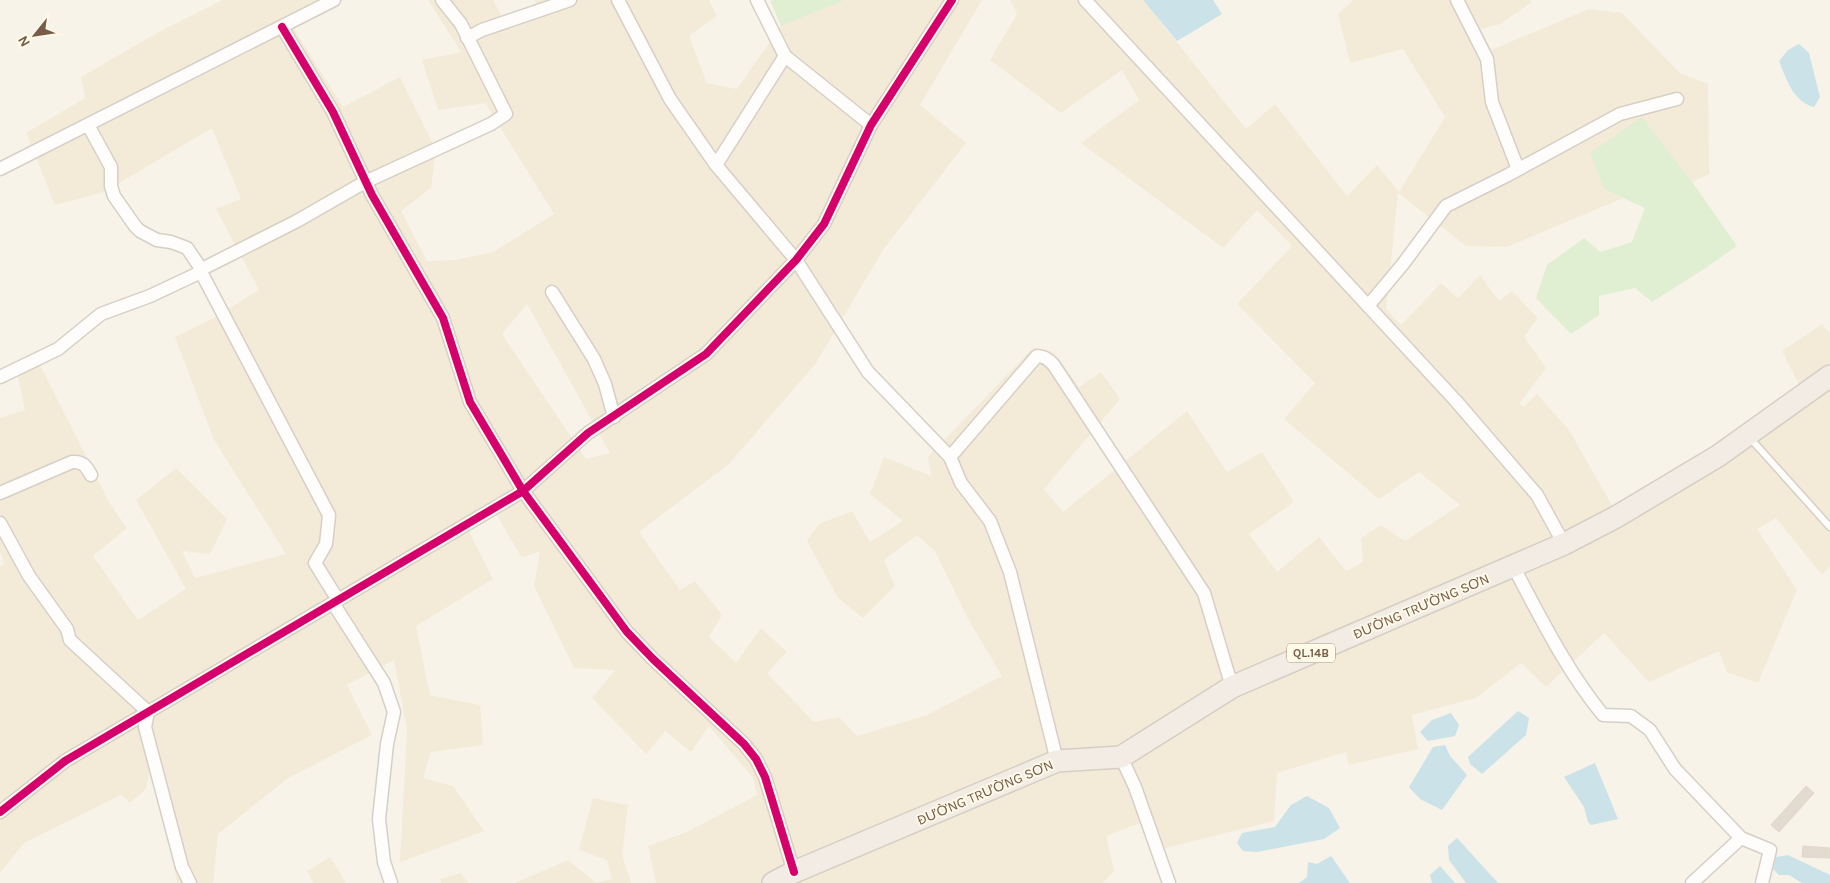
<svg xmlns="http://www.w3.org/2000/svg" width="1830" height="883" font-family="Karla,sans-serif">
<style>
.residential{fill:#f3ebd8;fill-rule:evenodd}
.green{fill:#e0efd2}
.water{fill:#cae2e8}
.building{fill:#e3dbd0;stroke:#e0d7ca}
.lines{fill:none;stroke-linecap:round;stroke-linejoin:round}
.service-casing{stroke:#d6cfc5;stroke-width:9}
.minor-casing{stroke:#d6cfc5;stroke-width:15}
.trunk-casing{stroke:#d6cec4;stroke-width:24}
.service{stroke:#fefdfc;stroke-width:6}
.minor{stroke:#fefdfc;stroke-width:12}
.trunk{stroke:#f2ece4;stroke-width:21}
.cycleway-casing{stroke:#fff9ea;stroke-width:11}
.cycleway{stroke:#d6006c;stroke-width:8}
.labels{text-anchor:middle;stroke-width:4;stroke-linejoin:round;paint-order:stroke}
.shield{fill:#fff9ea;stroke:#9f8c78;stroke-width:1}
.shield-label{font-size:12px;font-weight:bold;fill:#765d47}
.street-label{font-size:14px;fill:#765d47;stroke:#fff9ea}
</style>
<rect width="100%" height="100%" fill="#f7f3e8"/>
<!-- residential -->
<g class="residential">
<path d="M 223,0 L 334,0 L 336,5 L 294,29 L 343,107 L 400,77 L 436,150 L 431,188 L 401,211 L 427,261 L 455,260 L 493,252 L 554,214 L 485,103 L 438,110 L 422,60 L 461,52 L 428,0 L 493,0 L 504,20 L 539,11 L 535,0 L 709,0 L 717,16 L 689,36 L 707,83 L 737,89 L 781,26 L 845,0 L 982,0 L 920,105 L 966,143 L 883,250 L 816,363 L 729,464 L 639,532 L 680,590 L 695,581 L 722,615 L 709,637 L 736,663 L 761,628 L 787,652 L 767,673 L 814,722 L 839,717 L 857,736 L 927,715 L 1002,676 L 968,619 L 935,551 L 917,535 L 884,560 L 895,586 L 863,618 L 838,598 L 807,541 L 819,524 L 852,511 L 870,542 L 903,521 L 870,494 L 884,457 L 931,476 L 928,457 L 1033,348 L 1054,352 L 1079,387 L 1101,372 L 1120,399 L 1044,489 L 1063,512 L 1187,411 L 1227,472 L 1262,452 L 1294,502 L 1249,534 L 1277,572 L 1319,537 L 1346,571 L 1363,562 L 1361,538 L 1381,525 L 1405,541 L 1460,505 L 1419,472 L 1379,499 L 1284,419 L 1315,383 L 1237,304 L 1292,246 L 1257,210 L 1223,248 L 1081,143 L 1139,100 L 1122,70 L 1061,113 L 990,60 L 1017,14 L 1010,0 L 1143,0 L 1246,129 L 1275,104 L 1347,196 L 1377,165 L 1399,192 L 1445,117 L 1403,49 L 1350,63 L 1338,14 L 1353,0 L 1530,0 L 1532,2 L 1500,24 L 1481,29 L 1491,50 L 1589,9 L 1622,13 L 1680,73 L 1708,84 L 1709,174 L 1692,182 L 1642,117 L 1604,189 L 1623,198 L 1507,247 L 1466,246 L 1398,193 L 1386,309 L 1401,325 L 1441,283 L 1458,298 L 1480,275 L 1499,301 L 1512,291 L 1538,318 L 1524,337 L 1546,368 L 1519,404 L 1524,407 L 1537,394 L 1569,430 L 1617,514 L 1803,393 L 1782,351 L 1822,324 L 1830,333 L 1830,566 L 1822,575 L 1776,518 L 1757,529 L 1797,590 L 1758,683 L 1727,672 L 1719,651 L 1649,682 L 1604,633 L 1546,687 L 1521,663 L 1476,698 L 1412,715 L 1418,749 L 1349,765 L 1346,752 L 1277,773 L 1274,821 L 1150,852 L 1140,823 L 1106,836 L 1114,871 L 1103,883 L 656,883 L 648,846 L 687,832 L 757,795 L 753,778 L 709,726 L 691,752 L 665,731 L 646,754 L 592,698 L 615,670 L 574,668 L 534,586 L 540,551 L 522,558 L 493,509 L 466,526 L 493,579 L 416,626 L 430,695 L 480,705 L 483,745 L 431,752 L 423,778 L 453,786 L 484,831 L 400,862 L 407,731 L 394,660 L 347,685 L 372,735 L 288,778 L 218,834 L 213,883 L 177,883 L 154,752 L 146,789 L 130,803 L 121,795 L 24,843 L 0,873 L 0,566 L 4,563 L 0,551 L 0,418 L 25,410 L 17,373 L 40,365 L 109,502 L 127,528 L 93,556 L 138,620 L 186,589 L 136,500 L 176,468 L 227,519 L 210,554 L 182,551 L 195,578 L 286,554 L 214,440 L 175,337 L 212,319 L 259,290 L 216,209 L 241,199 L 212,128 L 104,192 L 55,205 L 26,133 L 85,98 L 81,77 L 157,33 ZM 527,304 L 610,453 L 586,459 L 502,334 Z"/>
<polygon points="593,798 628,805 622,855 631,883 596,883 612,879 607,860 579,850"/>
<polygon points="330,857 346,883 313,883 307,871"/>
<polygon points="568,860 596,883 515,883"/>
<polygon points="461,873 468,883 441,883 440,879"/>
</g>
<!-- green -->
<g class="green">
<polygon points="770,0 845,0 781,26"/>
<polygon points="1642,117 1692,182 1737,246 1704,269 1652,302 1635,288 1599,296 1599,315 1571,334 1536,298 1547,265 1584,238 1600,252 1632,242 1645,208 1604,189 1590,153"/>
</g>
<!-- water -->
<g class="water">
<polygon points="1143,0 1213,0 1222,14 1177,41"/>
<path d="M 1799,44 L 1809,53 L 1820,97 L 1814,107 C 1793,102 1786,78 1779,61 L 1788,50 Z"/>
<polygon points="1518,711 1529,718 1526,735 1482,774 1470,764 1468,757"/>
<polygon points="1451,713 1459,725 1455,736 1428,741 1420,732 1432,720"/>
<polygon points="1445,745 1450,756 1467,775 1442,810 1420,799 1409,787 1433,747"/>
<polygon points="1595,763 1618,819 1591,825 1588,822 1584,807 1564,777"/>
<polygon points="1307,796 1329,808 1340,828 1324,839 1257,852 1243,851 1237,843 1242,833 1275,827 1291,805"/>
<polygon points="1457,838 1498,883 1466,883 1449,860 1448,846"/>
<polygon points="1788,855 1830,875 1830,883 1802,883 1789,875 1779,875 1773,869 1776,857"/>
<polygon points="1331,856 1350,883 1299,883 1307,877 1308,862 1317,864"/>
<polygon points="1440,866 1455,883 1432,883 1430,875"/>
</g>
<!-- building -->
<g class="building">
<polygon points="1806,786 1814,793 1779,832 1771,825"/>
<polygon points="1803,846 1830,848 1830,858 1802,857"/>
</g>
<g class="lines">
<defs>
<polyline id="service" points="1750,438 1830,527"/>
<g id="minor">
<polyline points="618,0 670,99 716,165 796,260 868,372 950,457 961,483 990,521 1010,572 1057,761"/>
<polyline points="757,0 785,56 871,125"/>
<polyline points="1085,0 1456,401 1537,495 1564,544"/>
<polyline points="1457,0 1487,59 1492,102 1518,169"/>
<polyline points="282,27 333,112 372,195 443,318 470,402 523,491 627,632 653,659 744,744 756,759 765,777 794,872"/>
<polyline points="467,38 482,30 570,0"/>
<polyline points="88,125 111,167 111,186 114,196 135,226 140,231 157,240 171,242 187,248 202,270"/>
<polyline points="716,165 785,56"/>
<polyline points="0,169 334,0"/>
<polyline points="552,292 594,359 605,384 614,417"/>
<polyline points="1368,306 1403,264 1446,206 1508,175 1620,114 1677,99"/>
<polyline points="0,377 58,349 101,314 150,296 201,272"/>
<path d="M 950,457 L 1037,356 C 1044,356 1047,359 1053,364 L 1204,593 L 1232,687"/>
<path d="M 0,493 L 72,462 C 83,461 86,466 91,475"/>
<polyline points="0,523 29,576 67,629 70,640 148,712 145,727 182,867 190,883"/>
<path d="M 1513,566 C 1541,618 1566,670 1603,715 L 1631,716 L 1650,730 L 1675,769 L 1741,838 L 1770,850 L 1762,883"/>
<polyline points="338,600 315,563 326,544 329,515 201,272 204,268 297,221 365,182 491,124 506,114 461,24 442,0"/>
<polyline points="333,603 384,683 394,712 387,744 379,819 384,862 391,883"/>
<polyline points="1121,757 1135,787 1169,883"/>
<polyline points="0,812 65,761 523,491 588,433 706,354 796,260 824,224 871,125 952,0"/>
<polyline points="1692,883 1741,838"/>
</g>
<polyline id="trunk" points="773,883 794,872 1057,761 1121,757 1232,687 1564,544 1616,517 1718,456 1830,376"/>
</defs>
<!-- service casing -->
<use href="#service" class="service-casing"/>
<!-- minor casing -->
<use href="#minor" class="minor-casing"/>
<!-- trunk casing -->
<use href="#trunk" class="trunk-casing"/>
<!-- service -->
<use href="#service" class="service"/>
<!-- minor -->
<use href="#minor" class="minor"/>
<!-- trunk -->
<use href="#trunk" class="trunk"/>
<defs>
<g id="cycleway">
<polyline points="282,27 333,112 372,195 443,318 470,402 523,491 627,632 653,659 744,744 756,759 765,777 794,872"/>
<polyline points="0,812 65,761 523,491 588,433 706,354 796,260 824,224 871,125 952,0"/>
</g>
</defs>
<!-- cycleway casing -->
<use href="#cycleway" class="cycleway-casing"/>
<!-- cycleway -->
<use href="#cycleway" class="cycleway"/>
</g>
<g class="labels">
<!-- shield labels -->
<rect class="shield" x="1287" y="643.5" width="48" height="19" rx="4"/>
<g class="shield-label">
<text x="1311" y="657">QL.14B</text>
</g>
<!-- street labels -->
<g class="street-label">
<text transform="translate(1421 606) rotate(-23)" y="5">ĐƯỜNG TRƯỜNG SƠN</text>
<text transform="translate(985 792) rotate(-23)" y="5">ĐƯỜNG TRƯỜNG SƠN</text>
</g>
</g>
<!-- north arrow -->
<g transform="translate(35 35) rotate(240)" stroke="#fff9ea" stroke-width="4" paint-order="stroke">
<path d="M0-4L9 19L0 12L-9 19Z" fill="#765d47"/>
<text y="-8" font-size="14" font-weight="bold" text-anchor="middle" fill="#765d47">N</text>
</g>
</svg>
